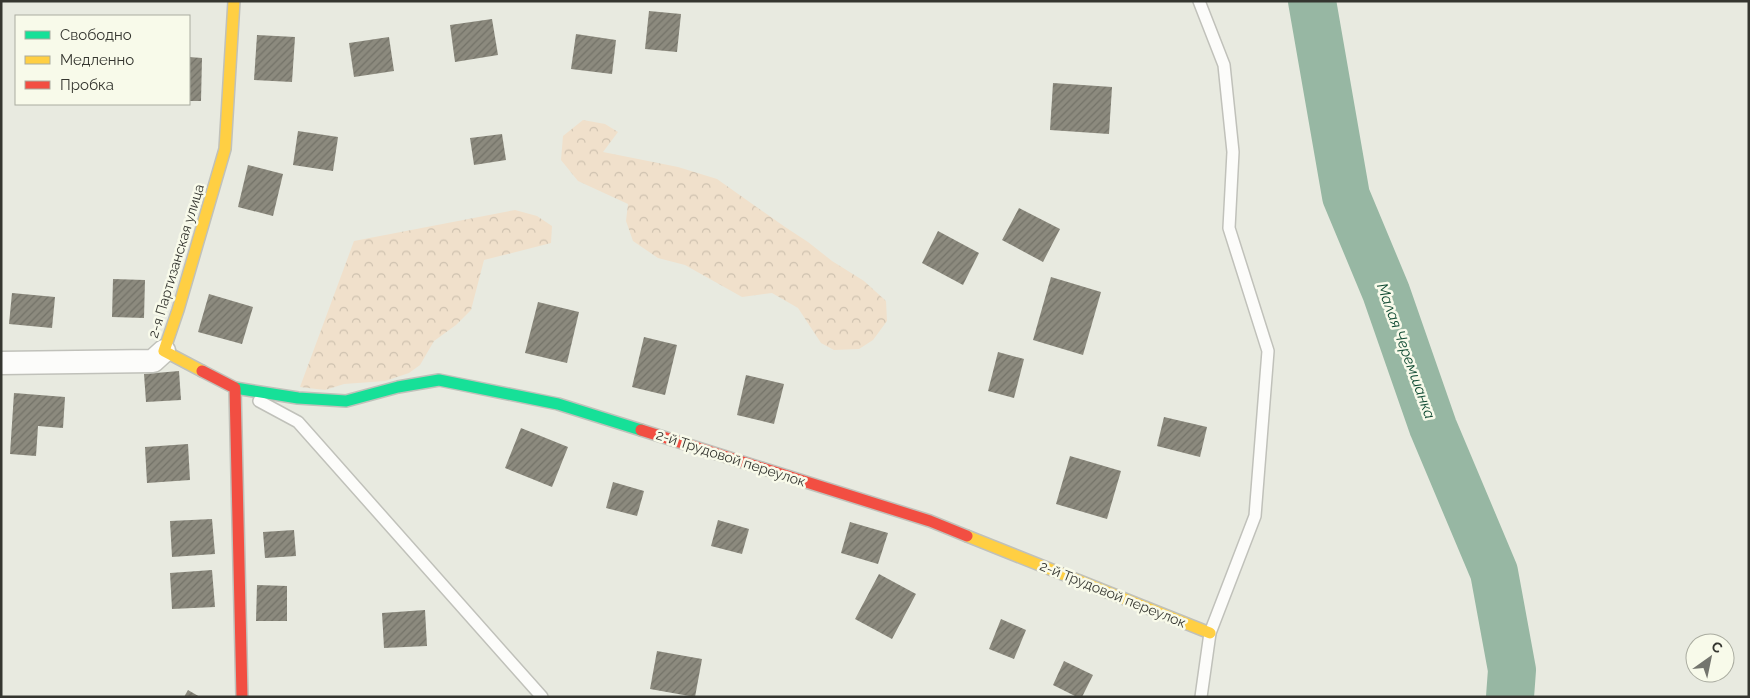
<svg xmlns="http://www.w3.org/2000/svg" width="1750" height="698" font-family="Raleway,sans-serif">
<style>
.forest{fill:url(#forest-crowns)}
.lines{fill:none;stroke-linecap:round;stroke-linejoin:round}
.river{stroke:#97b7a3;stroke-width:48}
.building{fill:url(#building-hatch)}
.lane-casing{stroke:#c0c1ba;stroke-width:14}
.street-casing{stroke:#c0c1ba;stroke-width:25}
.fast-casing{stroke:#c0c1ba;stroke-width:14}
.slow-casing{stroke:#c0c1ba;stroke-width:14}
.jam-casing{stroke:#c0c1ba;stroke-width:14}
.lane{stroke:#fcfcfa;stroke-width:11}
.street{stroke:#fcfcfa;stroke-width:22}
.fast{stroke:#16e098;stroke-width:11}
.slow{stroke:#ffcf43;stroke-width:11}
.jam{stroke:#f24e42;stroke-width:11}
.labels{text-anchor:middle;stroke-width:5;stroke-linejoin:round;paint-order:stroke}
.street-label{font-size:14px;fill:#353630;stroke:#f8faea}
.water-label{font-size:15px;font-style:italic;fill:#0e4931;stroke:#f8faea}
</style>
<defs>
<pattern id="forest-crowns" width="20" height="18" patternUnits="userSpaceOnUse" patternTransform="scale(1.25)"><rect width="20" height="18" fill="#f0e0cb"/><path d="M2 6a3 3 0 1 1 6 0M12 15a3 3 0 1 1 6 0" fill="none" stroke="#cec1af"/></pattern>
<pattern id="building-hatch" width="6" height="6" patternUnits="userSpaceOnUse" patternTransform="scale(1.25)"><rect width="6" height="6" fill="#8c8a7e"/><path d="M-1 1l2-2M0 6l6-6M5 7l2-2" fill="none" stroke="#737268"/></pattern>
</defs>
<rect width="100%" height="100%" fill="#e8eae0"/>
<!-- forest -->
<g class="forest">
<polygon points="583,120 605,124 618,132 603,152 678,167 717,179 785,227 808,242 832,261 864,281 886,301 887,321 873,340 859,349 834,350 821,343 798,308 772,293 742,297 685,265 658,258 633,241 626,221 628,204 578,181 561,160 563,136"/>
<polygon points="515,210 537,216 552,226 551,243 484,260 471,310 456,325 434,341 420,365 409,373 385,381 344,384 325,390 300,387 354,241"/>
</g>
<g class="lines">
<!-- river -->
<polyline class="river" points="1312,1 1346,196 1386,292 1433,427 1494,572 1512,670 1510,697"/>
</g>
<!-- building -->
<g class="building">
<polygon points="649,11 681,14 677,52 645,49"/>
<polygon points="492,19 498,55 455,62 450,25"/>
<polygon points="576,34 616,40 612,74 571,69"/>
<polygon points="257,35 295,37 292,82 254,80"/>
<polygon points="389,37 394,71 354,77 349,43"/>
<polygon points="189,57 202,58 201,101 189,101"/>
<polygon points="1053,83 1112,87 1109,134 1050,130"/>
<polygon points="298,131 338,137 333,171 293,165"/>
<polygon points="502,134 506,160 474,165 470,138"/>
<polygon points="248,165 283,174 273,216 238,207"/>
<polygon points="1019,208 1060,229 1043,262 1002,240"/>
<polygon points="938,231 979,253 963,285 922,263"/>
<polygon points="1051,277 1101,292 1083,355 1033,340"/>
<polygon points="113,279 145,280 144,318 112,317"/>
<polygon points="12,293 55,297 52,328 9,324"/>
<polygon points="209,294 253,307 242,344 198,332"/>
<polygon points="538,302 579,312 567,363 525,353"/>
<polygon points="644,337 677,345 665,395 632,387"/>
<polygon points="998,352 1024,359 1014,398 988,391"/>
<polygon points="179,371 181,400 146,402 144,374"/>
<polygon points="746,375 784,384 774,424 737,415"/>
<polygon points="14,393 65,397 63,428 38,426 36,456 10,454"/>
<polygon points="1164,417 1207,427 1200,457 1157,446"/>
<polygon points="521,428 568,447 552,487 505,468"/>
<polygon points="188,444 190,480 147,483 145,447"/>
<polygon points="1070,456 1121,471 1107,519 1056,504"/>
<polygon points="613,482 644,491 637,516 606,508"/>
<polygon points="212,519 215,554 172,557 170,521"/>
<polygon points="718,520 749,529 742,554 711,546"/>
<polygon points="850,522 888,533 878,564 841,553"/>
<polygon points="294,530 296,556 265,558 263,532"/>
<polygon points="212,570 215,607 172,609 170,573"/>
<polygon points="879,574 916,594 892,639 855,619"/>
<polygon points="257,585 287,586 287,621 256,621"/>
<polygon points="425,610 427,646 384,648 382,613"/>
<polygon points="1001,619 1026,630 1014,659 989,649"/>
<polygon points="657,651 702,659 695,697 650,689"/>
<polygon points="1064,661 1093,675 1082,697 1077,697 1053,685"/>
<polygon points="188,690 200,697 184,697"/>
</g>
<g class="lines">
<defs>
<g id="lane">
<polyline points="1199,1 1224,65 1233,152 1229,228 1268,351 1255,516 1210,633 1201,697"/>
<polyline points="259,401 298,422 542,697"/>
</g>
<polyline id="street" points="1,363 153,361 164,351"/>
<polyline id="fast" points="235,388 298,398 346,401 398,387 439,380 558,404 641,430"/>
<g id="slow">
<polyline points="202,371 164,351 178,310 225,149 234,1"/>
<polyline points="967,536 1210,633"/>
</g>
<g id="jam">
<polyline points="202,371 235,388 242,697"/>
<polyline points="641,430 930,521 967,536"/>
</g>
</defs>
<!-- lane casing -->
<use href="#lane" class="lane-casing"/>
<!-- street casing -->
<use href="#street" class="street-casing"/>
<!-- fast casing -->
<use href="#fast" class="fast-casing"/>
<!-- slow casing -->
<use href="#slow" class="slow-casing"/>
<!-- jam casing -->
<use href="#jam" class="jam-casing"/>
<!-- lane -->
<use href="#lane" class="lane"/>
<!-- street -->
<use href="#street" class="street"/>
<!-- fast -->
<use href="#fast" class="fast"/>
<!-- slow -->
<use href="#slow" class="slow"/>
<!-- jam -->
<use href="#jam" class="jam"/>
</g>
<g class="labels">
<!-- street labels -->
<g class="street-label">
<text transform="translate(176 261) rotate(-73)" y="5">2-я Партизанская улица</text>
<text transform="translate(731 458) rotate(18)" y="5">2-й Трудовой переулок</text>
<text transform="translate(1113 594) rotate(22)" y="5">2-й Трудовой переулок</text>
</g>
<!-- water labels -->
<g class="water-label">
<text transform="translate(1406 351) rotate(70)" y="5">Малая Черемшанка</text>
</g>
</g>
<!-- border -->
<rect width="1750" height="698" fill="none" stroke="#353630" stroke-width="5"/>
<!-- legend -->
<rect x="15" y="15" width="175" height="90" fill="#f8faea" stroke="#aaaca0"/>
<rect x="25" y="31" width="25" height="8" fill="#16e098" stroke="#aaaca0"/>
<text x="60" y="40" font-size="15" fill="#353630">Свободно</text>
<rect x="25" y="56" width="25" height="8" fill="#ffcf43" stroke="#aaaca0"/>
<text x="60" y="65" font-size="15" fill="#353630">Медленно</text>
<rect x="25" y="81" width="25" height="8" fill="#f24e42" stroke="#aaaca0"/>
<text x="60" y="90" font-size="15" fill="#353630">Пробка</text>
<!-- north arrow -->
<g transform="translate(1710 658) rotate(33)"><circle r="24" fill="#f8faea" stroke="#aaaca0"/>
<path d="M0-4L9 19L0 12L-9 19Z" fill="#74756e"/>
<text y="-8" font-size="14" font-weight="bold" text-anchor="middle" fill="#353630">С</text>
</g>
</svg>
